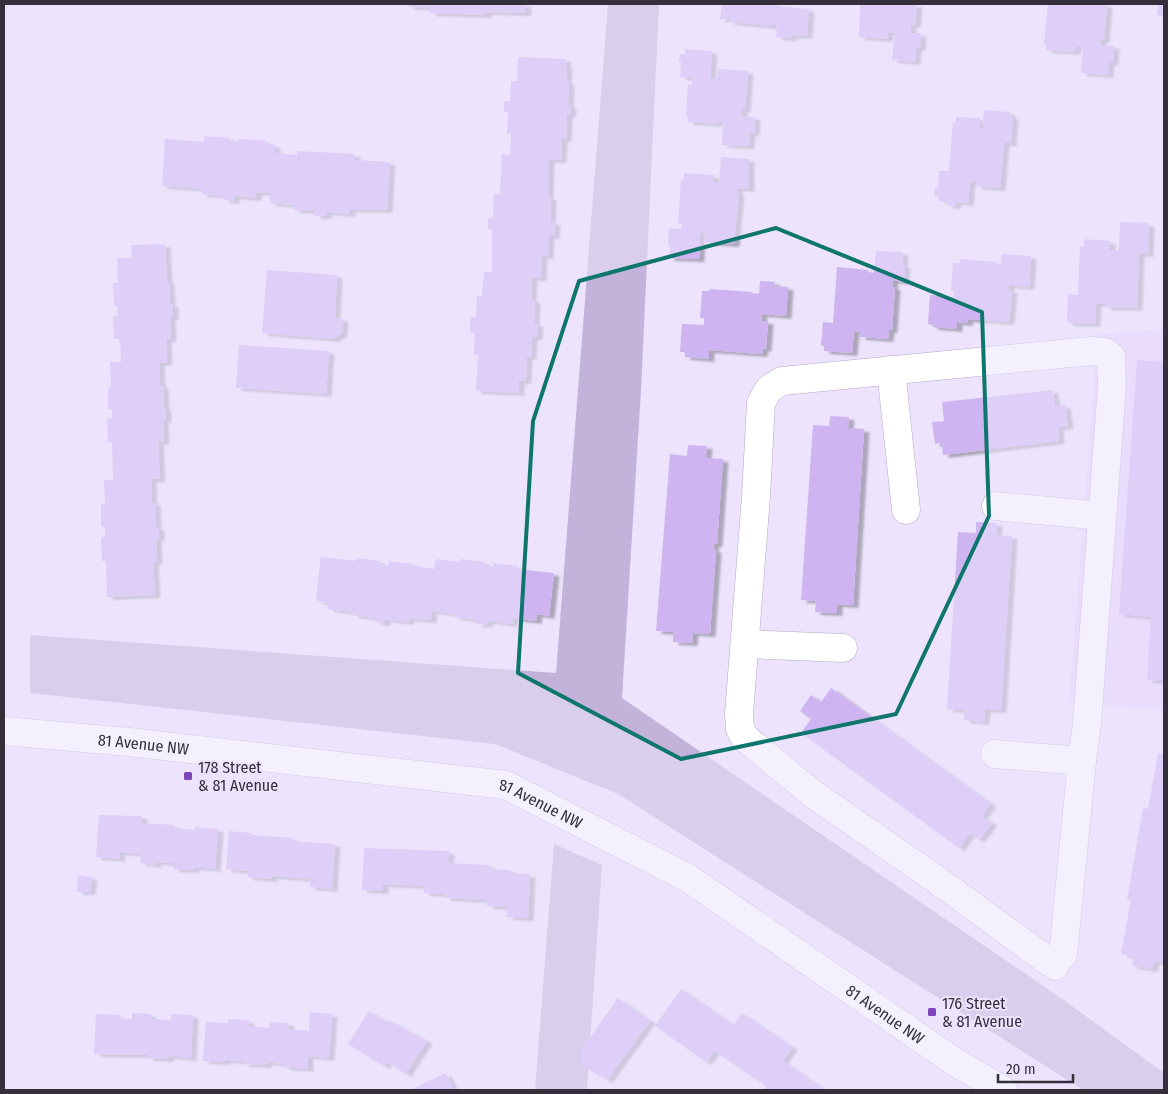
<svg xmlns="http://www.w3.org/2000/svg" width="1168" height="1094" font-family="'Fira Sans Condensed',sans-serif">
<style>
.built{fill:#e4d3fb}
.green{fill:#c3b3da}
.building{fill:#ceb4f0;filter:url(#shadow)}
.lines{fill:none;stroke-linecap:round;stroke-linejoin:round}
.minor-casing{stroke:#b6a9c8;stroke-width:29}
.minor{stroke:#fff;stroke-width:28}
.marked{fill:none;stroke:#0f766e;stroke-width:4;stroke-linejoin:round}
.poi-dot{fill:#8145bb;stroke:#ede3fd;stroke-width:2}
.labels{text-anchor:middle;stroke-width:4;stroke-linejoin:round;paint-order:stroke}
.street-label{font-size:16px;fill:#342f3b;stroke:#ede3fd}
.poi-label{font-size:16px;fill:#342f3b;stroke:#ede3fd;text-anchor:start}
</style>
<defs>
<filter id="shadow"><feDropShadow dx="5.5" dy="3" stdDeviation="1" flood-color="#0004"/></filter>
</defs>
<rect width="100%" height="100%" fill="#ede3fd"/>
<!-- built -->
<polygon class="built" points="1164,330 1164,710 1069,703 1098,334"/>
<!-- green -->
<g class="green">
<polygon points="608,4 659,4 641,390 622,698 1058,996 1164,1073 1164,1090 1083,1090 618,794 495,744 30,693 30,635 556,673"/>
<polygon points="554,844 602,865 587,1090 535,1090"/>
</g>
<!-- building -->
<g class="building">
<polygon points="408,4 526,4 526,13 486,12 486,15 430,13 430,7 408,7"/>
<polygon points="722,4 778,4 778,6 809,9 807,36 792,35 792,38 776,37 777,25 771,24 771,26 729,22 730,19 720,19"/>
<polygon points="860,4 917,4 915,25 911,25 911,33 921,33 920,48 916,48 915,62 892,60 895,33 888,32 887,39 859,37"/>
<polygon points="1048,4 1107,4 1104,40 1101,40 1100,45 1114,46 1113,62 1109,62 1108,75 1081,73 1083,47 1075,47 1075,52 1046,50 1046,45 1044,45"/>
<polygon points="1158,4 1164,4 1164,16 1157,15"/>
<polygon points="685,49 712,51 710,78 717,78 718,69 748,71 745,109 742,109 742,116 755,117 754,133 750,133 749,146 722,145 723,123 717,122 717,124 688,122 688,116 686,116 688,84 692,85 692,78 680,77 681,62 679,61 680,54 685,54"/>
<polygon points="518,57 566,59 565,65 567,65 566,81 569,82 568,105 571,105 570,115 567,114 566,139 562,139 561,160 549,160 548,197 551,197 550,222 555,222 554,236 549,236 548,256 542,256 541,278 532,278 531,300 535,300 534,324 538,324 537,337 532,337 531,357 527,356 526,381 519,381 519,393 476,391 478,355 474,355 475,333 470,332 470,317 476,317 477,296 482,296 484,272 492,272 492,230 488,229 488,218 493,218 494,194 500,194 502,154 510,155 511,134 507,134 508,112 504,112 504,101 510,101 511,81 517,81"/>
<polygon points="984,110 1010,112 1010,117 1013,117 1011,143 1004,143 1000,188 976,186 976,182 970,182 968,203 956,202 955,206 947,205 947,202 939,201 939,196 934,196 935,188 938,188 939,171 949,171 953,122 956,123 956,117 980,118 979,128 982,129"/>
<polygon points="204,136 230,138 230,142 238,142 238,139 265,140 265,144 275,145 275,153 297,155 297,151 355,154 355,160 390,162 387,210 350,209 350,214 327,212 326,216 315,216 315,211 294,210 294,205 270,203 270,193 256,192 256,198 234,196 234,201 224,200 224,196 202,194 202,189 162,186 165,139 204,142"/>
<polygon points="721,157 749,159 749,189 737,188 737,193 739,193 734,244 704,242 705,233 700,232 699,259 669,258 670,246 668,246 669,228 681,229 682,224 678,224 681,179 684,179 684,173 714,175 713,183 719,183"/>
<polygon points="1120,222 1148,223 1149,228 1148,254 1139,253 1137,308 1105,307 1105,304 1096,303 1095,324 1068,323 1067,320 1068,294 1078,295 1080,247 1084,247 1084,239 1110,241 1110,250 1119,250"/>
<polygon points="165,244 167,281 169,281 170,304 173,304 173,317 170,317 171,339 166,339 167,362 159,363 160,385 163,385 164,408 166,408 166,420 163,420 164,441 158,442 160,479 151,479 152,503 155,503 156,527 159,527 159,538 156,538 157,562 153,562 155,595 107,597 106,561 102,561 101,537 105,537 105,527 101,527 101,504 105,504 104,480 113,480 112,442 108,442 107,419 112,418 112,409 108,409 108,387 111,387 110,362 121,362 120,339 114,339 113,316 118,316 117,306 114,306 113,283 118,283 117,258 132,258 131,245"/>
<polygon points="876,251 903,252 902,265 905,265 904,282 893,280 892,287 895,287 892,330 889,330 888,339 860,337 861,332 854,331 852,353 824,351 824,346 821,346 823,322 833,323 837,267 868,270 868,273 874,273"/>
<polygon points="1002,254 1031,256 1029,287 1009,285 1008,290 1012,290 1009,322 968,319 967,323 957,322 957,329 933,327 933,325 928,324 930,295 953,297 954,291 951,291 953,263 960,263 960,259 996,262 996,265 1001,266"/>
<polygon points="267,270 337,275 335,318 343,319 342,333 334,339 262,333"/>
<polygon points="760,281 775,282 774,286 788,287 786,316 762,314 761,321 768,321 766,349 763,348 762,354 709,350 709,359 685,357 685,352 680,352 682,324 704,325 704,318 700,318 702,291 710,291 710,289 752,292 752,293 759,294"/>
<polygon points="239,345 329,351 326,394 236,388"/>
<polygon points="1137,360 1164,362 1164,681 1147,680 1151,617 1119,614"/>
<polygon points="1053,390 1055,406 1065,405 1068,426 1058,427 1059,441 943,455 942,443 935,444 932,422 944,421 942,402"/>
<polygon points="830,416 849,417 848,428 864,429 853,605 837,604 837,613 815,612 816,601 801,600 813,425 829,426"/>
<polygon points="688,445 707,446 706,458 723,459 717,544 714,544 713,549 716,550 710,634 693,633 692,643 673,642 673,632 656,631 670,454 687,456"/>
<polygon points="976,522 997,523 996,535 1012,536 1001,710 985,709 984,722 964,720 965,710 947,709 958,532 976,533"/>
<polygon points="321,557 356,561 356,558 380,561 380,565 388,566 389,561 413,564 413,566 434,569 436,559 460,562 460,559 485,562 485,566 493,567 493,563 518,566 517,569 554,573 549,616 537,614 536,621 513,618 512,624 488,621 487,625 477,624 477,620 454,617 455,614 432,611 431,620 409,618 408,622 385,619 385,623 375,622 375,618 352,615 353,612 328,609 329,603 317,601 317,596 316,596"/>
<polygon points="831,688 991,804 982,816 992,823 979,840 970,833 959,848 801,733 811,719 800,711 811,695 821,702"/>
<polygon points="1158,753 1164,754 1164,962 1154,961 1152,969 1132,966 1134,957 1121,954 1131,900 1127,900 1143,808 1148,809"/>
<polygon points="99,815 142,816 142,823 174,825 174,828 195,830 195,827 218,829 215,869 194,867 194,870 173,869 173,863 156,862 156,865 140,863 141,854 120,852 120,859 96,857"/>
<polygon points="229,831 252,833 251,835 292,838 292,841 335,844 332,889 310,887 310,879 272,876 272,879 248,877 248,871 226,869"/>
<polygon points="364,848 449,851 448,863 490,865 489,869 511,870 511,873 530,874 528,918 507,917 508,907 487,906 487,900 445,898 445,894 424,893 424,886 383,884 383,891 362,890"/>
<polygon points="78,875 92,877 90,892 77,892"/>
<polygon points="681,989 733,1025 742,1013 792,1047 783,1061 825,1090 764,1090 766,1086 715,1051 706,1062 655,1026"/>
<polygon points="618,998 650,1021 607,1080 582,1065 582,1049"/>
<polygon points="369,1011 387,1022 389,1020 427,1041 406,1074 387,1062 384,1066 348,1044"/>
<polygon points="310,1012 332,1014 329,1058 308,1056 308,1069 284,1067 284,1064 267,1062 266,1065 244,1064 244,1061 225,1060 225,1062 203,1061 206,1022 228,1023 228,1019 249,1020 249,1026 269,1028 270,1022 289,1023 288,1029 309,1031"/>
<polygon points="132,1013 151,1014 151,1019 171,1020 171,1014 193,1015 191,1058 169,1056 168,1059 148,1058 148,1055 94,1054 96,1014 119,1015 119,1018 132,1019"/>
<polygon points="446,1073 454,1090 410,1090"/>
</g>
<g class="lines">
<defs>
<g id="minor">
<polyline points="891,370 906,510"/>
<polyline points="996,506 1102,516"/>
<polyline points="745,644 843,648"/>
<path id="s1" d="M 4,731 L 129,742 L 506,785 L 688,878 L 952,1060 L 1003,1090"/>
<polyline points="995,754 1082,761"/>
<polyline points="1055,966 937,880 813,794 745,738 740,729 739,714 756,496 761,403 769,389 782,381 1091,351 1105,352 1111,357 1112,385 1087,724 1082,761 1063,955"/>
</g>
</defs>
<!-- minor casing -->
<use href="#minor" class="minor-casing"/>
<!-- minor -->
<use href="#minor" class="minor"/>
</g>
<!-- marked area -->
<path d="M0 0H1168V1094H0ZM 776,228 L 982,312 L 989,516 L 896,714 L 681,759 L 518,673 L 533,421 L 579,281 Z" fill="#ede3fd" fill-opacity=".55" fill-rule="evenodd"/>
<path class="marked" d="M 776,228 L 982,312 L 989,516 L 896,714 L 681,759 L 518,673 L 533,421 L 579,281 Z"/>
<!-- markers -->
<g class="poi-dot">
<rect x="183" y="771" width="10" height="10" rx="2.5"/>
<rect x="927" y="1007" width="10" height="10" rx="2.5"/>
</g>
<g class="labels">
<!-- street labels -->
<g class="street-label">
<text dy="6" stroke="none"><textPath href="#s1" startOffset="140">81 Avenue NW</textPath></text>
<text dy="6" stroke="none"><textPath href="#s1" startOffset="544">81 Avenue NW</textPath></text>
<text dy="6" stroke="none"><textPath href="#s1" startOffset="949">81 Avenue NW</textPath></text>
</g>
<!-- poi labels -->
<g class="poi-label">
<text x="198" y="773">178 Street<tspan x="198" dy="18">&amp; 81 Avenue</tspan></text>
<text x="942" y="1009">176 Street<tspan x="942" dy="18">&amp; 81 Avenue</tspan></text>
</g>
</g>
<!-- border -->
<rect width="1168" height="1094" fill="none" stroke="#342f3b" stroke-width="10"/>
<!-- scale -->
<path d="M998 1074v8h75v-8" fill="none" stroke="#342f3b" stroke-width="2.5"/>
<text x="1006" y="1074" font-size="15" fill="#342f3b" stroke="#ede3fd" stroke-width="4" paint-order="stroke">20 m</text>
</svg>
